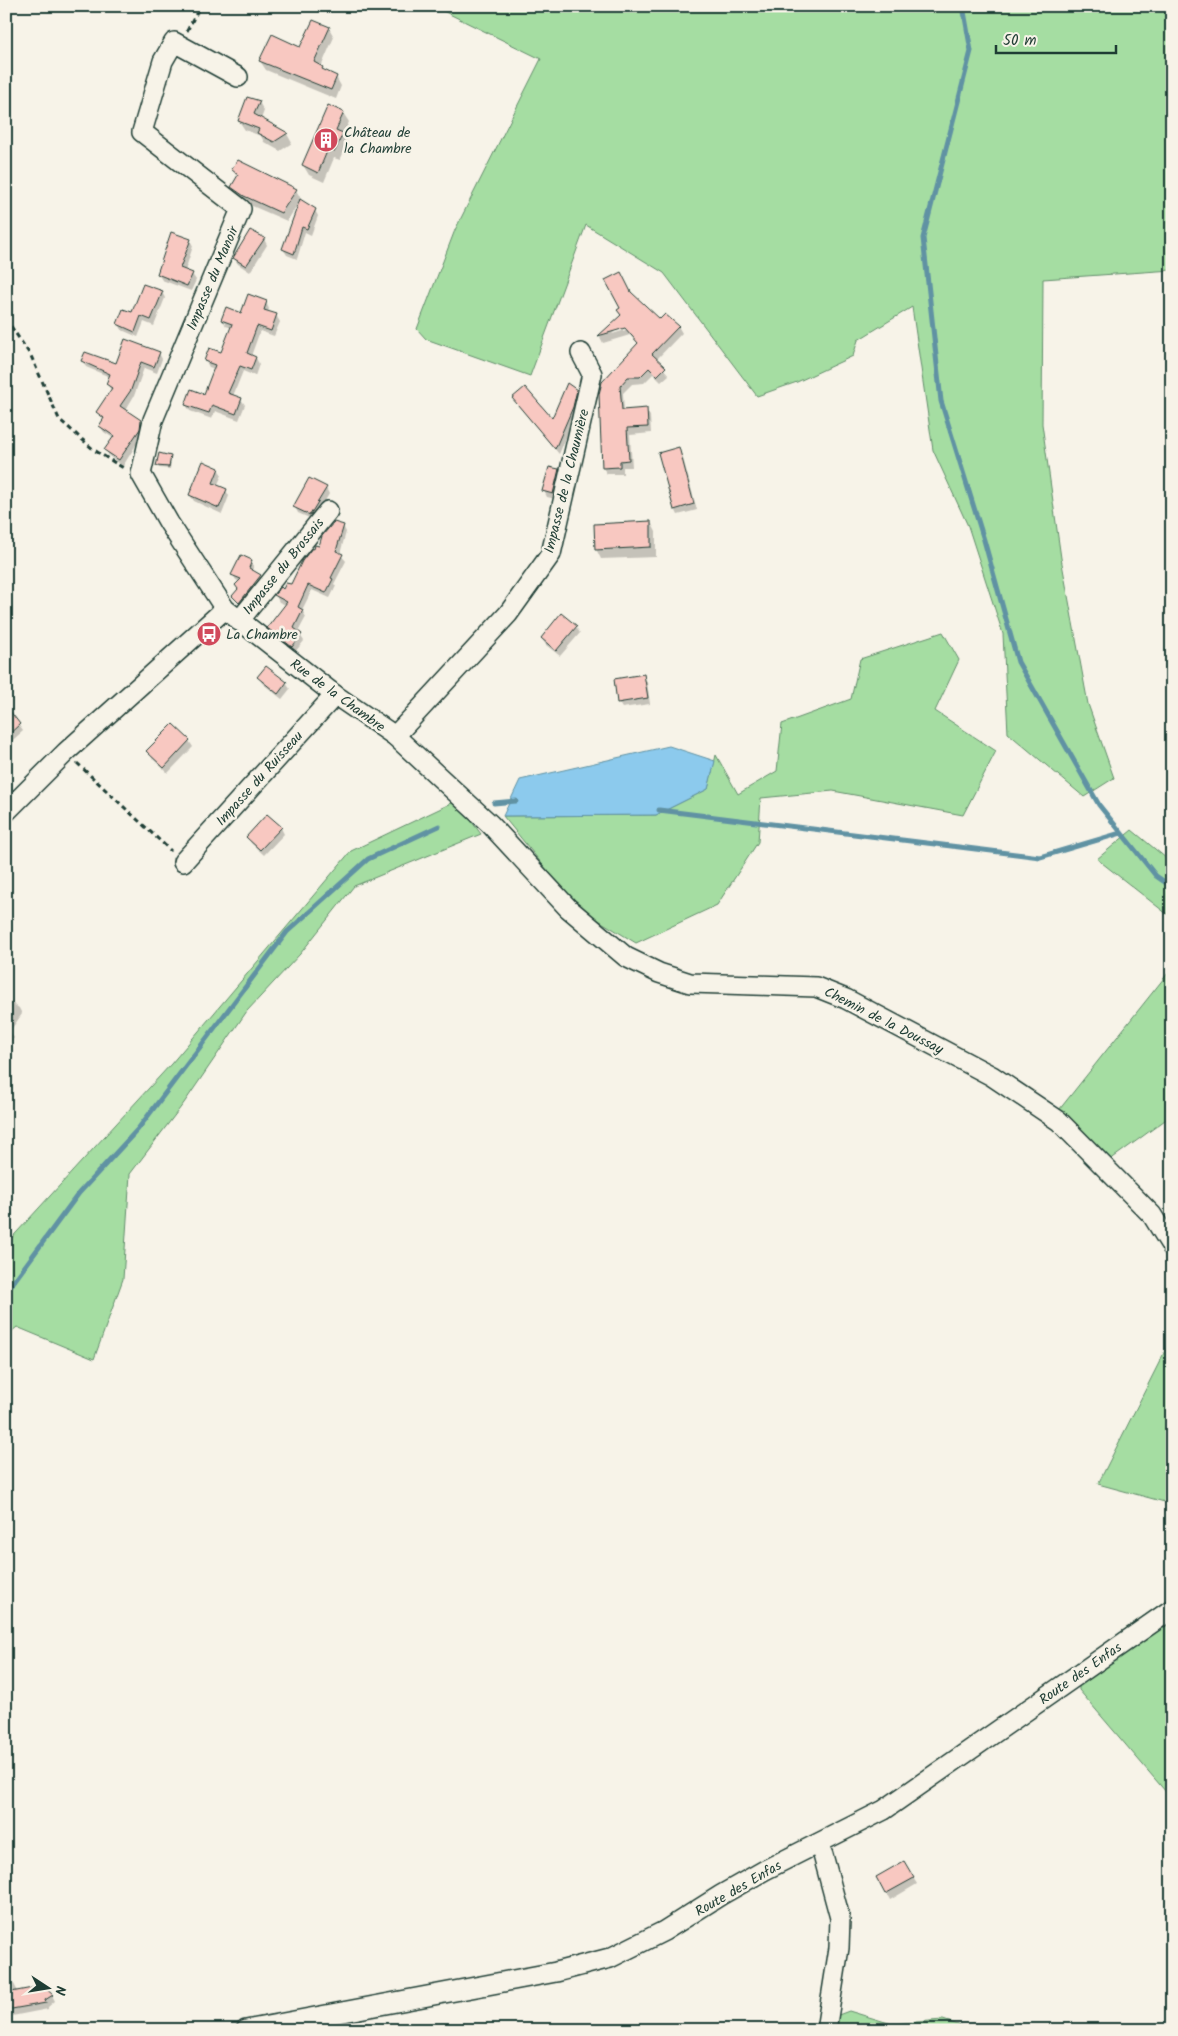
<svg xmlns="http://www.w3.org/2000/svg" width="1178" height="2036" font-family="Kalam,sans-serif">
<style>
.green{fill:#a5dda2;stroke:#628d6b}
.water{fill:#8ccaed;stroke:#6092a3}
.shadow{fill:#0003;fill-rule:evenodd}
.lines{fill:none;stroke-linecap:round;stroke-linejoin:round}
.stream{stroke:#6092a3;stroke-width:5}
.building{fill:#f8c8c1;stroke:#1f3d34}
.minor-casing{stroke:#1f3d34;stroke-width:22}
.path{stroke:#1f3d34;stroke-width:3;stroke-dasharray:5 4;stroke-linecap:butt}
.minor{stroke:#f7f3e8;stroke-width:19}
.labels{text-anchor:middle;stroke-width:5;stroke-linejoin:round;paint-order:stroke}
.poi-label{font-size:14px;fill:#1f3d34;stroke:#f7f3e8;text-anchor:start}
.street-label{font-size:14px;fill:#1f3d34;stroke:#f7f3e8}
</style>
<rect width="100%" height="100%" fill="#f7f3e8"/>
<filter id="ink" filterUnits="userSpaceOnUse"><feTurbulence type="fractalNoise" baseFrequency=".02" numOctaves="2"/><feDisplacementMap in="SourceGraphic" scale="10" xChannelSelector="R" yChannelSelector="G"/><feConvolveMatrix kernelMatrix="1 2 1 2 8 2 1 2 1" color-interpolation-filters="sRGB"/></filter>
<g filter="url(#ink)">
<!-- green -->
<g class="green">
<polygon points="433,6 1172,6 1172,270 1043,279 1042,424 1061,558 1088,704 1114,778 1084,797 1008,733 1003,634 968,526 933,450 912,307 858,340 853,356 797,382 757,396 664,273 586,225 530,376 426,339 417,329 455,230 541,59"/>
<polygon points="943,632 959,660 935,711 996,751 963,815 833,791 761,798 758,842 717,905 636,943 577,907 503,816 656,815 708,789 716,755 738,794 777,771 782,724 851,699 860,659"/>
<polygon points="456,801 481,834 354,886 300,954 247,1011 184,1103 130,1174 123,1279 94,1359 17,1327 6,1336 6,1244 171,1064 351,851"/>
<polygon points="1132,830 1172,863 1172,918 1097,859"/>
<polygon points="1172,968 1172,1115 1110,1160 1059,1110"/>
<polygon points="1172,1337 1172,1504 1098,1484"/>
<polygon points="1172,1596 1172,1799 1079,1690 1079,1662"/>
<polygon points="849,2011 892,2024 943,2020 974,2030 831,2030 833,2017"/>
</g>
<!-- water -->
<polygon class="water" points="669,746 715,761 708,789 656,815 503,816 520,780"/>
<!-- shadow -->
<g class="shadow">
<polygon points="329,28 334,37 321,67 325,72 336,77 341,86 336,99 266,70 260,61 301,49"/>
<polygon points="259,102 264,111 261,119 287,134 292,143 280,151 264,142 261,136 245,130 239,121"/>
<polygon points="343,113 349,122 343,136 348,143 340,160 334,158 324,182 309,175 303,165"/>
<polygon points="238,161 296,190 301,199 300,200 315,210 318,216 311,235 305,232 297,259 287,255 283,249 300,201 287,221 250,205 237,195 232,187 238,178 232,169"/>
<polygon points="264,239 267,245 250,272 238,264 234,258"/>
<polygon points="190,240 193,246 185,271 192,274 196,280 191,291 162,280 158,274"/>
<polygon points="162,292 165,298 154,326 144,322 138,337 122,330 119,324"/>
<path d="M 631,293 L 661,321 L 678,326 L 682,333 L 656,360 L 669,375 L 661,382 L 653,374 L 644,383 L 632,384 L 623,393 L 624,411 L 646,410 L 650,416 L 651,433 L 630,435 L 632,467 L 623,467 L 623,474 L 607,474 L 603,468 L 600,395 L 639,344 L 630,335 L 603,343 L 600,337 L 621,316 L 618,311 ZM 631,325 L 632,328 L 612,334 L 616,330 Z"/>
<polygon points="266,302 269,309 268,311 276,315 280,322 274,336 260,331 251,356 256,358 259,364 255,376 243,371 233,396 241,399 245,405 239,420 215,411 212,419 190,411 186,405 205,396 215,369 209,367 205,360 221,354 232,328 226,326 223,320 242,314"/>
<polygon points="159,353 162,359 157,373 144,368 134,396 125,411 141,421 144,427 142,435 123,466 109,456 106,450 113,438 104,432 100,426 104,420 98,412 111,390 107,384 110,377 86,367 83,361 117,364"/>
<polygon points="576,390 580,397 576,414 559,454 517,404 552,421"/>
<polygon points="678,449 682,455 697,510 678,515 675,509"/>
<polygon points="170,457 171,460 170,469 159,468 158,466"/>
<polygon points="218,469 222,475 217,486 226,490 229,496 222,514 194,501 190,495"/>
<polygon points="558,470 562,476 556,499 547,497 544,491"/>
<polygon points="326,488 329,494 314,520 298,513 295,507"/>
<polygon points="651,522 656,532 656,557 601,559 596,549"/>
<polygon points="343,526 346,532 340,554 346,561 334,584 336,586 330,598 312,590 302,610 306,617 298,632 304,641 295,652 272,634 269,628 286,605 279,602 276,596 291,586 320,548"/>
<polygon points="251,561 254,566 252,571 260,576 263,581 242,607 233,596 239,590 240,582 236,580 233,575"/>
<polygon points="561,615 576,627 580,633 560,656 546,645 542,639"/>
<polygon points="643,676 647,682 650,704 622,708 618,702"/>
<polygon points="259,677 286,683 290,689 282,699 262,683"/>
<polygon points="8,710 23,731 6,746 6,711"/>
<polygon points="173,725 189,741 193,747 168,773 152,758 148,751"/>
<polygon points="281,828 284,834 264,855 251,843 248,837"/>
<polygon points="6,999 19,1008 22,1014 10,1031 14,1038 7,1047"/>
<polygon points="904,1863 917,1884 890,1900 878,1877"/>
<polygon points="14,1984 18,1992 52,1995 55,2001 48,2007 48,2009 7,2017 6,1986"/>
</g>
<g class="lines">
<!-- stream -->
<g class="stream">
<polyline points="963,6 971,51 923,238 941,401 984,540 1018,662 1099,805 1156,876 1172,887"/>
<polyline points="494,803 516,801"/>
<polyline points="659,810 1040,857 1121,833"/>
<polyline points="6,1292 79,1193 138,1129 287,932 368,859 439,826"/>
</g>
</g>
<!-- building -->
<g class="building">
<polygon points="313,20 330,27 314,62 323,67 322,69 337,76 331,90 259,61 272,34 300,47"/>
<polygon points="247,97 260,101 254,114 288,133 274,142 257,133 259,129 238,121"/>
<polygon points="328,105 344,112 336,130 343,133 335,151 328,149 318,173 302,165"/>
<polygon points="238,160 297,189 281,213 244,196 231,187 238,175 231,169"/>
<polygon points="300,199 316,209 307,229 302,227 294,254 282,249"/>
<polygon points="250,230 265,238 246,266 233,258"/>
<polygon points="171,232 191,239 180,268 193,273 187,286 157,274"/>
<polygon points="621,272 631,292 660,319 665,314 679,326 652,354 666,367 657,376 649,368 640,377 628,377 620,386 622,410 647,408 648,427 627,428 629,460 620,461 620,467 602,468 599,394 602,382 638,343 625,328 598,336 621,315 617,310 620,308 605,280"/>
<polygon points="143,284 163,291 151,320 141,316 135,332 117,324 123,309 132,312"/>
<polygon points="248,294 267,301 264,310 277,314 271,331 257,326 247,353 256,357 251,370 240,366 228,393 242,398 236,414 212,405 209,413 185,405 191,389 204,394 215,365 204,361 209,348 221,352 232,324 221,320 226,307 241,313"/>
<polygon points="125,339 160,352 154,367 141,362 131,390 120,406 141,420 140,429 119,460 104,450 114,436 99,426 104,418 96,412 112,388 106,384 110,374 81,361 85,352 116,363"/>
<polygon points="567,383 577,390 573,407 555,449 512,398 525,387 552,418"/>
<polygon points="679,447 694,504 674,510 658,453"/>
<polygon points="159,453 171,456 169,467 156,466"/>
<polygon points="203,461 219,468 213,483 227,489 219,508 189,495"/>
<polygon points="549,467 559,469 553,494 542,491"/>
<polygon points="309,478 327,487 310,515 293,507"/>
<polygon points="651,521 651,547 595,550 594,524"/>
<polygon points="334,522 344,525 336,551 343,554 331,578 333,579 326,593 308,585 298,607 303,610 294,628 302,634 292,647 267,628 287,602 274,595 281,587 283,589 286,583 291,584 302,561 312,548 314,549 315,545 319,546 322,536"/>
<polygon points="241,555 252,560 249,568 261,575 239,603 232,596 238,589 235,585 241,579 231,575"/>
<polygon points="561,613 577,626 556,651 541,638"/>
<polygon points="266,666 287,682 278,694 257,677"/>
<polygon points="644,674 648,698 617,703 614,679"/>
<polygon points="6,706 20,724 6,737"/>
<polygon points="173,724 190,740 164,768 146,751"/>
<polygon points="267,814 282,827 260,850 246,837"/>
<polygon points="904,1861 914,1878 885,1894 876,1877"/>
<polygon points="43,1986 53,1995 45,2000 46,2003 6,2010 6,1993"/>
</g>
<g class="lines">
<defs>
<g id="minor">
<polyline points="238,77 174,42 163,61 142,132 241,209 153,420 141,474 169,523 225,609 335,695 395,736 490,824 568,908 626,957 659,973 690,983 816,987 846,999 992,1076 1059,1121 1152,1215 1172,1247"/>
<polyline points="239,621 328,511"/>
<polyline points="395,736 508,614 551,554 592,374 581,353"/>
<polyline points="6,812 66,752 225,609"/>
<polyline points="183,862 335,695"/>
<polyline points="818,1844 823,1855 840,1918 839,1948 826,2030"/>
<polyline points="246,2030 556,1972 610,1958 664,1931 721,1895 765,1870 884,1810 1172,1609"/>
</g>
</defs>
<!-- minor casing -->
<use href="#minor" class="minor-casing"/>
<!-- path -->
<g class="path">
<polyline points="187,31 200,6"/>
<polyline points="6,319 31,356 59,419 94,450 125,469"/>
<polyline points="77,763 171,851"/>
</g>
<!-- minor -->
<use href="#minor" class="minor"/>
</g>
</g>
<!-- icons -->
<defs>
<symbol id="building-disc" viewBox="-11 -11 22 22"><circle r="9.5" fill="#d1495b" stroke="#f7f3e8"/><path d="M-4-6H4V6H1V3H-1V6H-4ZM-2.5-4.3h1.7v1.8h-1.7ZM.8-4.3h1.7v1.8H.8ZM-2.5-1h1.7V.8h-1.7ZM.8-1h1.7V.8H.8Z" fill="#fff"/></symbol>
<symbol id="bus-disc" viewBox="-11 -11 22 22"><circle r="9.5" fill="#d1495b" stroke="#f7f3e8"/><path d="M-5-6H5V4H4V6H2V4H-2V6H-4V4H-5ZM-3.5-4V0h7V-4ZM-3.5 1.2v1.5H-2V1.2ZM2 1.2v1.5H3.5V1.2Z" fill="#fff"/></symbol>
</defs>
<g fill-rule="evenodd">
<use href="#building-disc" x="312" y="126" width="28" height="28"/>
<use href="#bus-disc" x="195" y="620" width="28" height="28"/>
</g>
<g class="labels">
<!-- poi labels -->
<g class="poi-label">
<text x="344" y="137">Château de<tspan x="344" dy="16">la Chambre</tspan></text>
<text x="226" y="639">La Chambre</text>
</g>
<!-- street labels -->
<g class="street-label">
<text transform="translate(212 278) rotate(-67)" y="5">Impasse du Manoir</text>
<text transform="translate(566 481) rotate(-76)" y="5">Impasse de la Chaumière</text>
<text transform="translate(283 566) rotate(-51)" y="5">Impasse du Brossais</text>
<text transform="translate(338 695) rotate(36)" y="5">Rue de la Chambre</text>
<text transform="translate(259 778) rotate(-48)" y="5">Impasse du Ruisseau</text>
<text transform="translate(884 1020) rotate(27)" y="5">Chemin de la Doussay</text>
<text transform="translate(1080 1673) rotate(-35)" y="5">Route des Enfas</text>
<text transform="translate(738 1888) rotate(-30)" y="5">Route des Enfas</text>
</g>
</g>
<!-- margin -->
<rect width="1178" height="2036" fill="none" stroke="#f7f3e8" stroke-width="25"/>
<rect x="12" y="12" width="1153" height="2011" fill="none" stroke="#1f3d34" stroke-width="2" filter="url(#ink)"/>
<!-- north arrow -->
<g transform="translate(48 1988) rotate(102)" stroke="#f7f3e8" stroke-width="4" paint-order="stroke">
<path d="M0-4L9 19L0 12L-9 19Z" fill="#1f3d34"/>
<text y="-8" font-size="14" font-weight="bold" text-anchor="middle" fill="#1f3d34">N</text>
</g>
<!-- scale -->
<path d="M996 45v8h120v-8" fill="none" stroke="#1f3d34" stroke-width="2.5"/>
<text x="1003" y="45" font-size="15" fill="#1f3d34" stroke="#f7f3e8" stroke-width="4" paint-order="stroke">50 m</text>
</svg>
